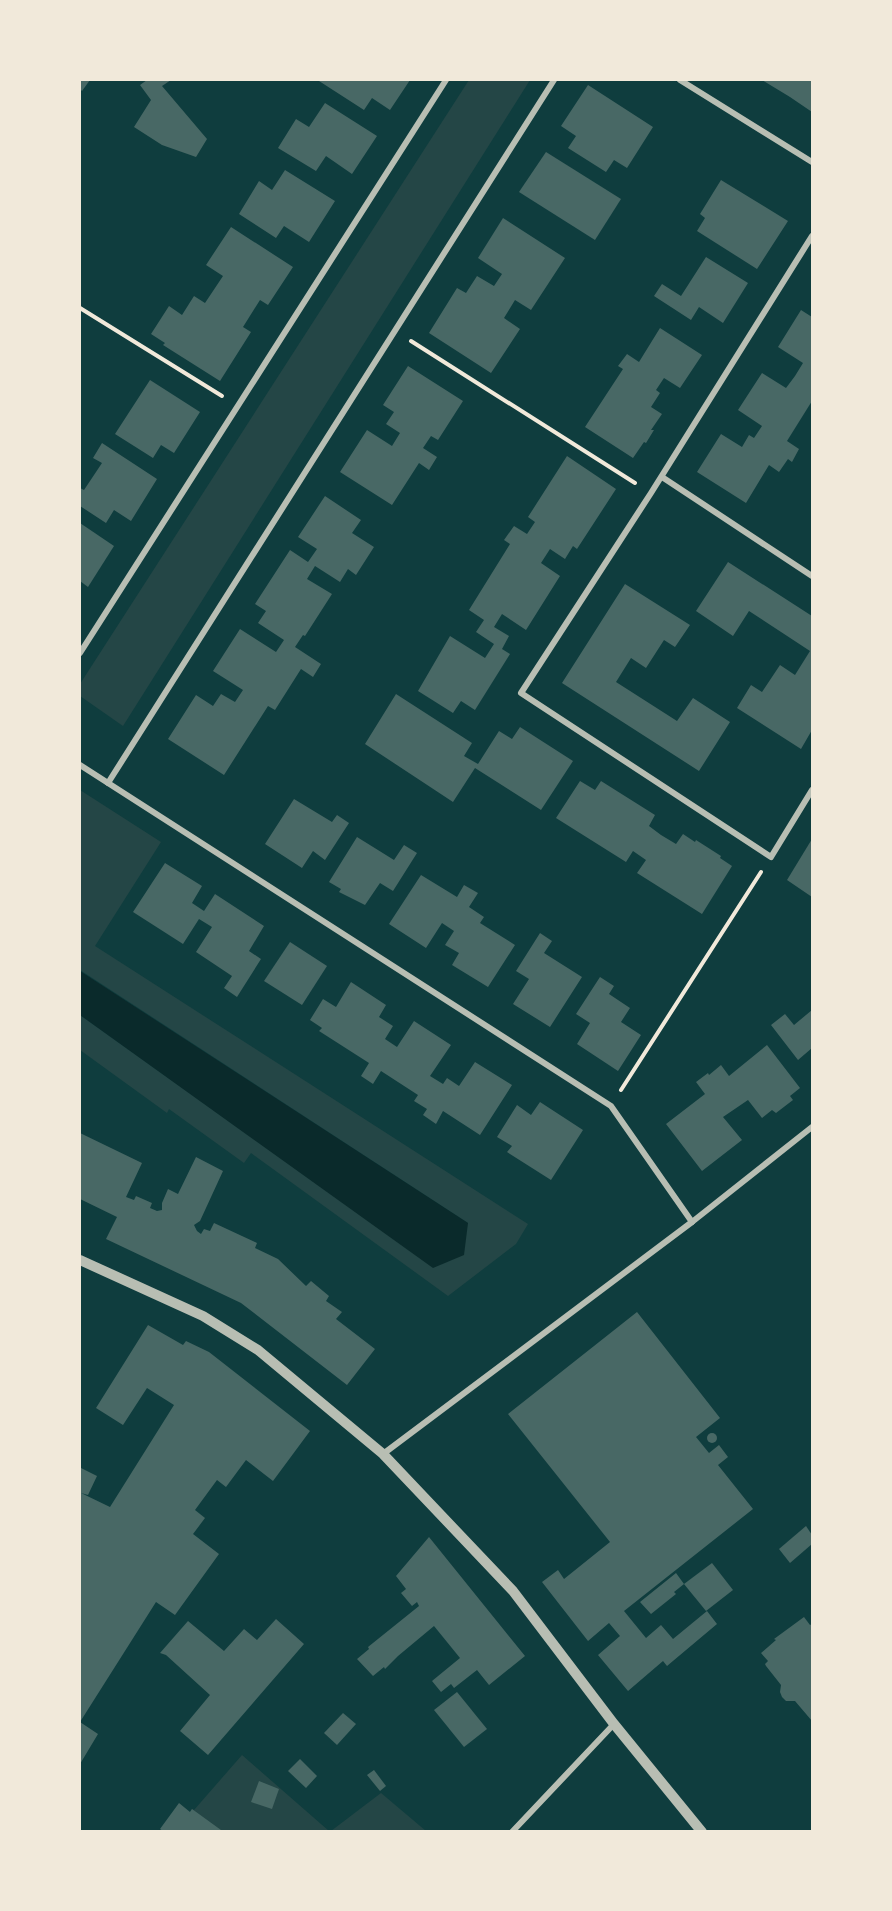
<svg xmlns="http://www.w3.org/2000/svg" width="892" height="1911" font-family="'PT Sans',sans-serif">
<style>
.green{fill:#244646}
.water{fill:#0a2a2b}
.building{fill:#486865}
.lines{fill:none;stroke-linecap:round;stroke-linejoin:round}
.path{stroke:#f1e9da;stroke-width:4}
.minor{stroke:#b8beb3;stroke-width:6}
.tertiary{stroke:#b8beb3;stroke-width:10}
</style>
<rect width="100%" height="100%" fill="#0f3d3e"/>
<!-- green -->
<g class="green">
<polygon points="469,80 530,80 123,726 80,696 80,684"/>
<polygon points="80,790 161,842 95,946 528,1224 516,1244 448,1296 251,1153 244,1163 169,1109 167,1113 80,1050 80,1015 433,1267 468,1223 80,970"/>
<polygon points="242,1755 329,1831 176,1832 192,1809 194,1810"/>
<polygon points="381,1793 426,1831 331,1831"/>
</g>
<!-- water -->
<polygon class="water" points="80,971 468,1223 464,1255 433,1268 80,1015"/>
<!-- building -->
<g class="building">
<polygon points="80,80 90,80 82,91 80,89"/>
<polygon points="147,80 171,80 162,86 207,139 196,157 162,145 134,127 151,100 140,85"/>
<polygon points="320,80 410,80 390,110 372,98 364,110 319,81"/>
<polygon points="762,80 812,80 812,112 790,97"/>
<polygon points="588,85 653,127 627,168 614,160 606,172 568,148 576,136 561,126"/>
<polygon points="325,103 377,136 352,174 326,156 316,171 278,148 296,119 309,127"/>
<polygon points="546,152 621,199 595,240 519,192"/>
<polygon points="285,170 335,201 309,242 284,226 276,238 239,214 259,181 272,190"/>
<polygon points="721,180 788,221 757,269 697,231 705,218 700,214"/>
<polygon points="503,218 565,258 531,310 515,300 504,318 520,329 491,373 429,333 457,288 466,293 477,276 494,286 502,274 478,258"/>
<polygon points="231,227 293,267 268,305 260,300 243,327 251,332 220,381 163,345 165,343 151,334 169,306 182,315 194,296 205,303 223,276 206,265"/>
<polygon points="706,257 748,283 723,323 699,307 691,320 654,296 662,284 681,296"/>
<polygon points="801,310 812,317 812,401 787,441 799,449 792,462 788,459 779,472 769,465 746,503 697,472 721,434 742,447 749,435 754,438 762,426 738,410 762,373 786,388 795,376 803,363 778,347"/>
<polygon points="660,328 702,355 680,388 664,378 656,390 660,393 651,407 662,414 651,430 654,430 646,443 644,442 633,458 585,427 623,369 618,366 627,354 639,362"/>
<polygon points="408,366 463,401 438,440 431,436 423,448 437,457 429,470 419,463 392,505 340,472 367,430 392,446 400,433 386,424 394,412 383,405"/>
<polygon points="150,380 200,412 174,453 161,445 153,458 115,434"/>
<polygon points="102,443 157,479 131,521 114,510 106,523 80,506 80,488 84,490 102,463 93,458"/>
<polygon points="567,456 616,489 577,549 573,546 565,559 550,549 541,563 560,576 526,630 502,614 494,627 509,636 502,649 510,654 475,710 461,701 453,713 418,691 450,636 485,658 494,644 476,632 484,620 469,610 510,544 504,540 514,526 527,534 535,522 528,517"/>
<polygon points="325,496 361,520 352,533 374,547 356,575 348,569 340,582 315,566 307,579 332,594 305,636 303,635 295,647 321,664 313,677 301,669 275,710 268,706 224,775 168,739 196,695 213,706 221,694 235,702 243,690 213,671 240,629 276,652 284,640 258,623 266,611 255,604 290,550 308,562 317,549 298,537"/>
<polygon points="80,523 114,546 88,587 80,581"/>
<polygon points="728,562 812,616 812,730 801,749 737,708 751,685 762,692 780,665 795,675 810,651 749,611 733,636 696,611"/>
<polygon points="625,584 690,625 675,647 664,640 646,668 631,658 616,682 677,721 693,698 730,722 699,771 562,683"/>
<polygon points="396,694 472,743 464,756 478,764 499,731 512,739 520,727 573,761 541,810 475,768 453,802 365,744"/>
<polygon points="580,781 595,790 601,781 655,815 649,826 661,835 676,844 683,834 695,842 696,840 721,856 720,858 732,866 702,914 637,873 646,860 633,851 626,862 556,818"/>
<polygon points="294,799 332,822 337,815 349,823 325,860 313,851 302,868 265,844"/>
<polygon points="357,837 394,860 404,845 417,853 393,891 380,883 365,905 339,892 341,889 329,882"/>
<polygon points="812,839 812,897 787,880"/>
<polygon points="165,863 202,886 192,903 204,911 215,894 264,926 249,951 261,959 237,997 224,988 232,976 196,952 212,927 199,919 183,944 133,912"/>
<polygon points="421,875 457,897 464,885 478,893 469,907 484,917 480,923 515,945 488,987 452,965 459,953 445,945 454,931 442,923 426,948 389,924"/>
<polygon points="540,933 552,941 544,953 582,977 550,1027 513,1004 529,979 516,971"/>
<polygon points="290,942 327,966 302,1005 264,981"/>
<polygon points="600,977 614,986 609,994 630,1008 621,1022 641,1035 618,1071 577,1044 590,1023 576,1014"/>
<polygon points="351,982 386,1005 379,1017 393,1026 385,1039 397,1047 414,1021 451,1045 430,1076 443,1084 447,1078 459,1086 475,1062 512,1085 480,1135 443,1111 436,1124 423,1115 427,1109 414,1101 418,1095 381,1071 373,1084 361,1076 369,1063 319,1031 322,1028 310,1020 323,999 336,1007"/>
<polygon points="812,1010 812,1048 798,1060 771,1025 785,1014 794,1025"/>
<polygon points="767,1045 800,1088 790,1096 793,1100 776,1113 772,1110 762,1118 748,1100 723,1117 742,1140 702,1171 666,1124 705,1094 696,1082 708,1073 709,1075 721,1065 729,1076"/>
<polygon points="540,1102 583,1130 551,1180 507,1152 512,1146 497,1137 517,1105 531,1115"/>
<polygon points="80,1133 142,1163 126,1197 134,1200 136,1196 152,1203 150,1208 157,1211 162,1210 162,1203 168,1189 178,1194 196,1157 223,1171 200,1221 194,1225 197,1231 201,1234 204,1229 210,1231 214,1223 257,1243 255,1248 278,1259 306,1286 311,1281 329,1296 326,1301 342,1312 336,1319 375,1349 347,1385 241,1303 106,1239 117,1217 80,1199"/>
<polygon points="637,1312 720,1418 696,1437 709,1453 719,1445 728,1457 718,1465 753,1509 624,1611 646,1638 661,1625 673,1639 707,1611 717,1624 667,1666 663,1661 628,1691 598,1655 620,1636 609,1623 588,1641 542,1582 558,1570 564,1579 610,1542 508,1414"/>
<polygon points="148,1325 183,1345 186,1341 209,1352 310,1431 273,1481 246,1460 226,1487 217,1480 195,1510 205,1518 193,1534 219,1554 175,1615 156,1602 80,1722 98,1734 80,1764 80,1469 81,1468 97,1476 88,1495 81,1493 110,1507 174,1405 147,1388 123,1425 96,1408"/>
<circle cx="712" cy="1438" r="5"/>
<polygon points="806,1526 812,1535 812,1544 790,1563 779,1549"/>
<polygon points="429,1537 525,1656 489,1685 477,1670 454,1688 451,1684 441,1692 432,1681 460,1658 434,1626 398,1656 385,1669 384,1667 373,1676 357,1659 369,1649 368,1647 419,1606 417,1602 412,1606 401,1593 406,1589 396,1576"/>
<polygon points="712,1563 733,1590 706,1611 684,1584"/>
<polygon points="676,1573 684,1584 674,1592 676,1594 651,1614 640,1602"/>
<polygon points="804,1617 810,1625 812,1624 812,1721 795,1701 786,1701 782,1697 780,1692 781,1685 766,1666 765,1664 768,1661 761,1653 776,1640 774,1639"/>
<polygon points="276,1619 304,1644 208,1755 180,1731 210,1695 166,1655 160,1653 188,1621 224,1651 244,1629 257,1640"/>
<polygon points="457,1692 487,1729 464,1747 434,1710"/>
<polygon points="343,1713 356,1724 337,1745 324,1733"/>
<polygon points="300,1759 317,1776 306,1788 288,1771"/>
<polygon points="374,1770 386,1786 380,1791 367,1775"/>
<polygon points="259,1781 279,1789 272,1809 251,1802"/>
<polygon points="179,1803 190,1812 192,1809 221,1830 220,1832 164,1832 160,1829"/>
</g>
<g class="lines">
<!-- path -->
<g class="path">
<polyline points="80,308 222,396"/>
<polyline points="411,341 635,483"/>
<polyline points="621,1090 761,872"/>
</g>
<!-- minor -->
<g class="minor">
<polyline points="680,80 812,162"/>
<polyline points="812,236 651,493 521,693 771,857 812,790"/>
<polyline points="662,477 812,576"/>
<polyline points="80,653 446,80"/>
<polyline points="80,765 611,1106 692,1222"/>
<polyline points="108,783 554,80"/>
<polyline points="383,1454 692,1222 812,1127"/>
<polyline points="512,1832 614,1724"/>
</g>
<!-- tertiary -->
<polyline class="tertiary" points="80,1260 203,1316 258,1350 383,1454 513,1591 614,1724 702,1832"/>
</g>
<!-- border -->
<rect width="892" height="1911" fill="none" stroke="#f1e9da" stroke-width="162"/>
</svg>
